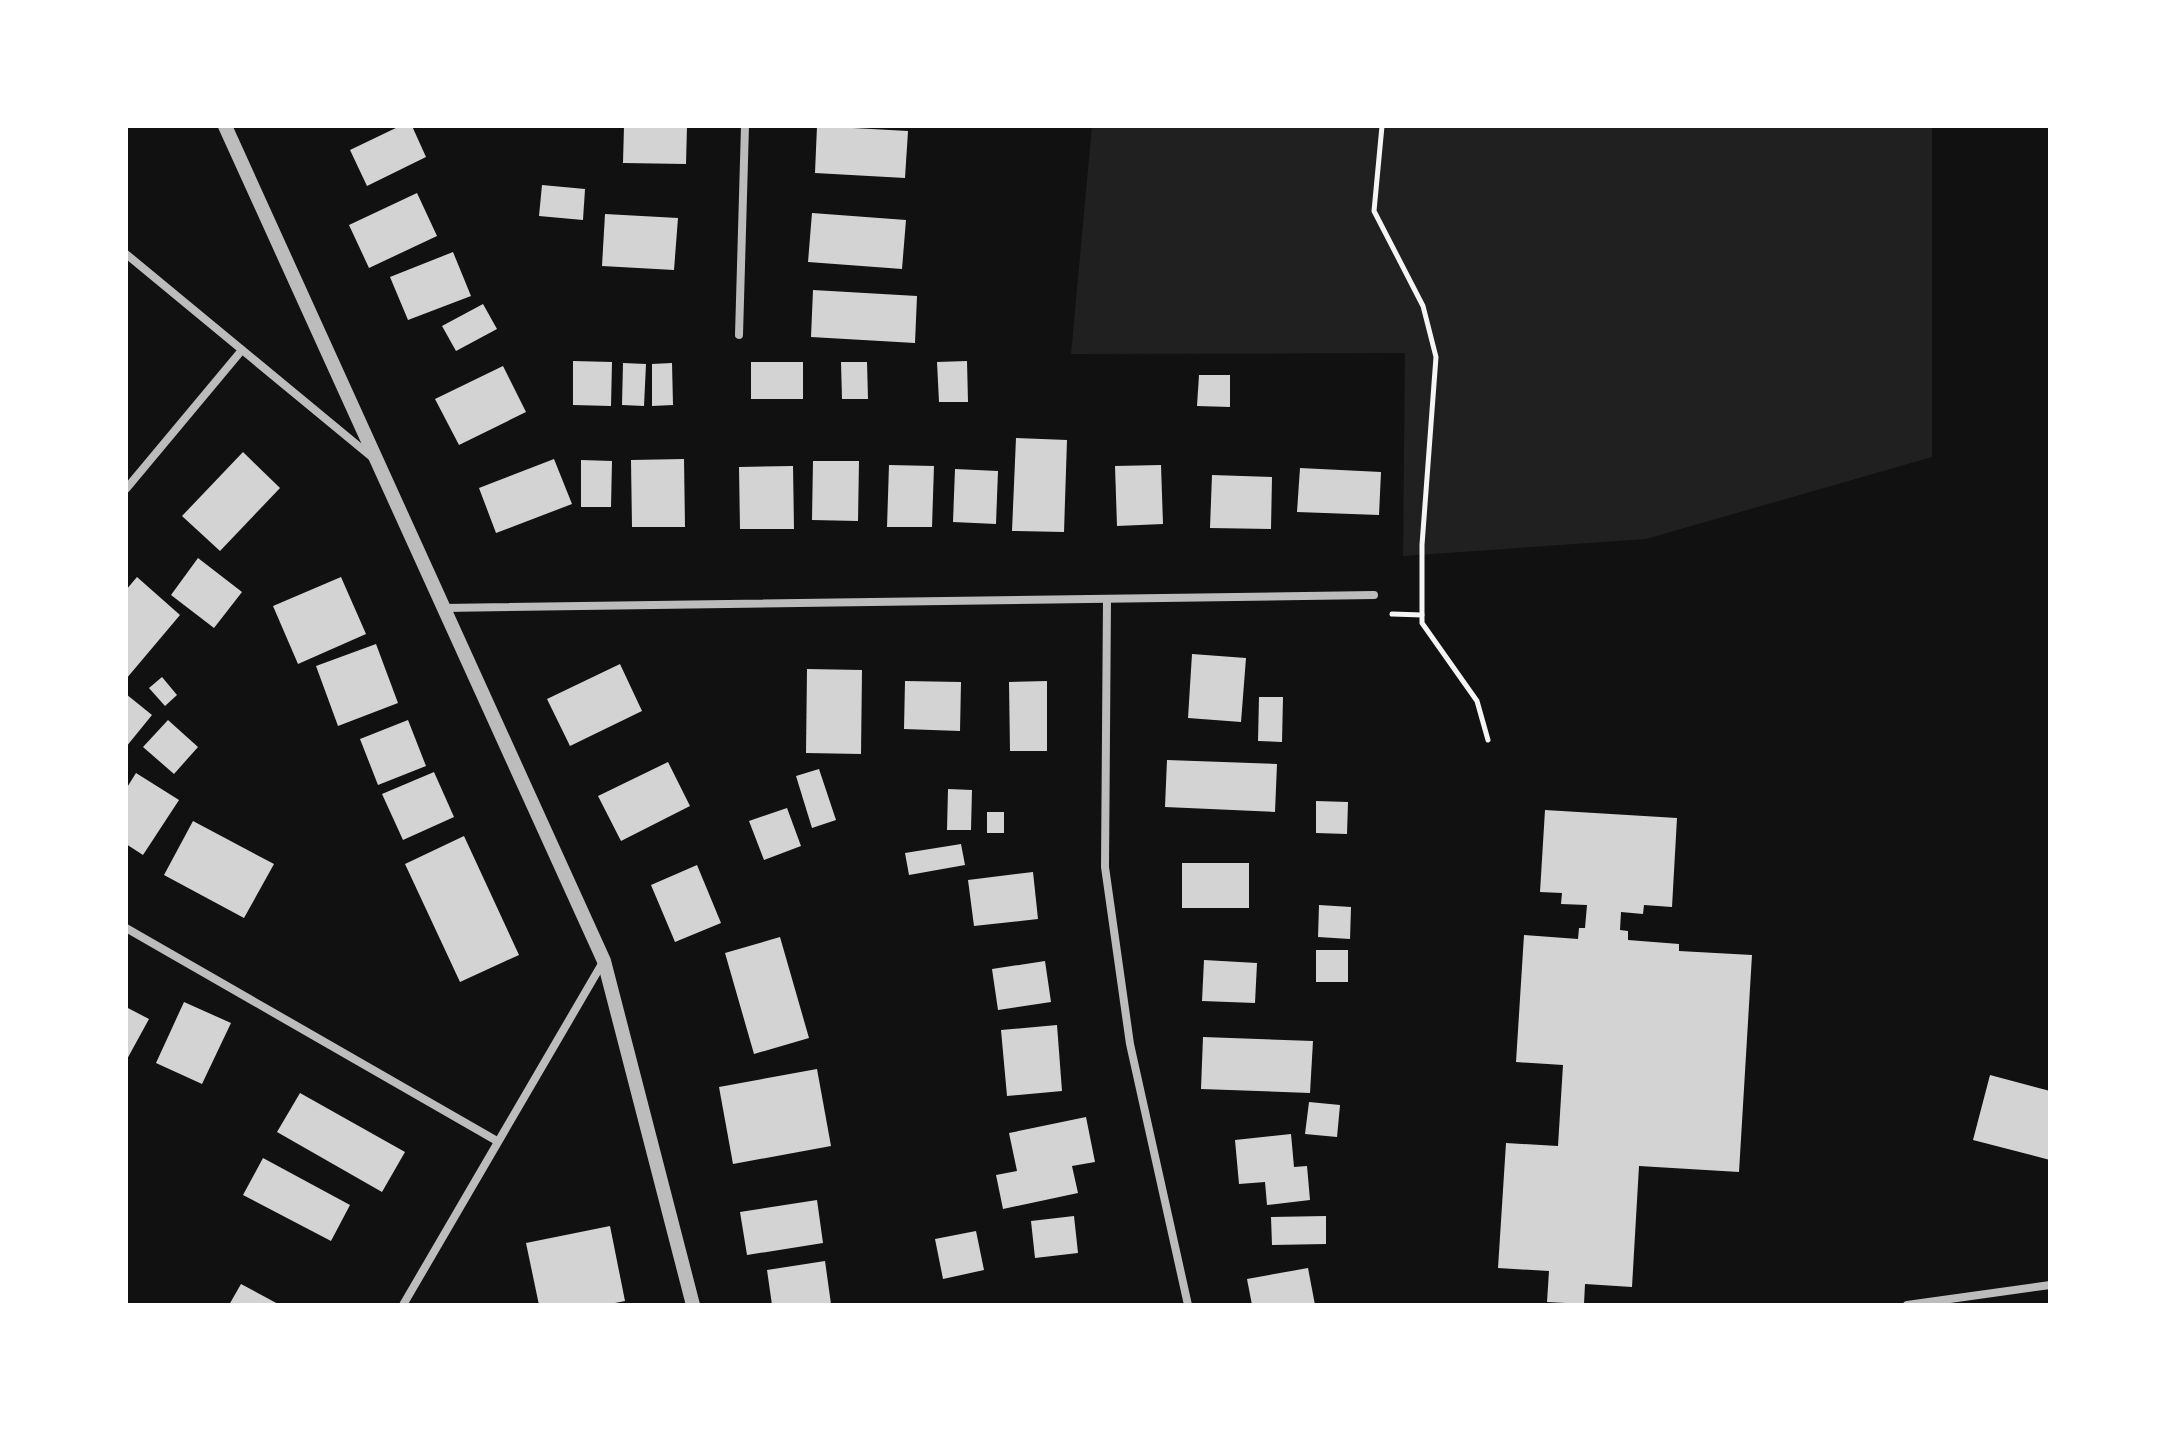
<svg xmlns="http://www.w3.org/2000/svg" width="2176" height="1431" font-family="Merriweather,serif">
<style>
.green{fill:#202020}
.building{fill:#d3d3d3}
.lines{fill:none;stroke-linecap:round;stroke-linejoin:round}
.path{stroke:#f5f5f5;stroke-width:5}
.minor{stroke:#bcbcbc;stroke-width:8}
.tertiary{stroke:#bcbcbc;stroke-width:14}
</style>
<rect width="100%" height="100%" fill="#111"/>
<!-- green -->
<polygon class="green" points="1092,126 1932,128 1932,457 1646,539 1403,556 1405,353 1071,354"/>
<!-- building -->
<g class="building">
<polygon points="400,126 412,126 426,157 367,186 350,150"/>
<polygon points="624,126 687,126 686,164 623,163"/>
<polygon points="817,126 908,131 905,178 815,173"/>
<polygon points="542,185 585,189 583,220 539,216"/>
<polygon points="417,193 437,236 369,268 349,225"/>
<polygon points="812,213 906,220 902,269 808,262"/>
<polygon points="605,214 678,218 674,270 602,266"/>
<polygon points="453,252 471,296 408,320 390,277"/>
<polygon points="813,290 917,296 915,343 811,337"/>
<polygon points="483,304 497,329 456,351 442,326"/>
<polygon points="573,361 612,362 611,406 573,405"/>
<polygon points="967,361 968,402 939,402 937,362"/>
<rect x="751" y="362" width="52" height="37"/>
<polygon points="841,362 867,362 868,399 842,399"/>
<polygon points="623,363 646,364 644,406 622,405"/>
<polygon points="672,363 673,405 652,406 652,364"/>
<polygon points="503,366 526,412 459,445 435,399"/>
<polygon points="1199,375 1230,375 1230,407 1197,406"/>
<polygon points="1016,438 1067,440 1064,532 1012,531"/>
<polygon points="243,452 280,488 220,551 182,516"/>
<polygon points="554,459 572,504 496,533 479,488"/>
<polygon points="684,459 685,527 632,527 631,460"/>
<polygon points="581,460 612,461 611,507 581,507"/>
<polygon points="813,461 859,461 858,521 812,520"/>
<polygon points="889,465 934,466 932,527 887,527"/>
<polygon points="1161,465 1163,524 1117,526 1115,466"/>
<polygon points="793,466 794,529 740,529 739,467"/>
<polygon points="1300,468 1381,472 1379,515 1297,512"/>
<polygon points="955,469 998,471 996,524 953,522"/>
<polygon points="1212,475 1272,477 1271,529 1210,528"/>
<polygon points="198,558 242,592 214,628 171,595"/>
<polygon points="137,577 180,615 126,679 126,590"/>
<polygon points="341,577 366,634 298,664 273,606"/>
<polygon points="376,644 398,703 338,726 316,666"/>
<polygon points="1192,654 1246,658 1241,722 1188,718"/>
<polygon points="620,664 642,711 570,746 547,699"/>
<polygon points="807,669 862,670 861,754 806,753"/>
<polygon points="162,677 177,695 165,706 149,688"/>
<polygon points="905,681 961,682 960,731 904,729"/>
<polygon points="1047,681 1047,751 1010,751 1009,682"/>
<polygon points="126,694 152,715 126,747"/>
<polygon points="1259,697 1283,697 1282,742 1258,741"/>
<polygon points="168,720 198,747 174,774 143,747"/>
<polygon points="408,720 426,766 378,785 360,739"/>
<polygon points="1167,760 1277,764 1275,812 1165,807"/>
<polygon points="668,762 690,806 621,841 598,796"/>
<polygon points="819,769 836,820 812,828 796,776"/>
<polygon points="434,772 454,817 403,840 382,794"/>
<polygon points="136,773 179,800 143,855 126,844 126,789"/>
<polygon points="948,789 972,790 971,830 947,830"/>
<polygon points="1316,801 1348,802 1347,834 1316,833"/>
<polygon points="787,808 801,846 764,860 749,821"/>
<polygon points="1545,810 1677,818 1672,907 1644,905 1643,914 1621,912 1620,930 1628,931 1628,940 1679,944 1679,951 1752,955 1739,1172 1639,1166 1632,1287 1585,1284 1584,1304 1547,1302 1549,1271 1498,1268 1506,1143 1558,1146 1563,1065 1516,1062 1524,935 1578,939 1579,928 1585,928 1587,905 1561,904 1562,893 1540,892"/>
<rect x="987" y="812" width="17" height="21"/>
<polygon points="193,821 274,864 244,918 164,875"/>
<polygon points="464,836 519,955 460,982 405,864"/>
<polygon points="961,844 965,865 909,875 905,853"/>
<rect x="1182" y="863" width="67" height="45"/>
<polygon points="697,865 721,923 675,942 651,885"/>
<polygon points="1033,872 1038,919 974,926 968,880"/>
<polygon points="1319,905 1351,907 1350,939 1318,937"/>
<polygon points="780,937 809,1038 754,1054 725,953"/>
<rect x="1316" y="950" width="32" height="32"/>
<polygon points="1204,960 1257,963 1255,1003 1202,1001"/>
<polygon points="1045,961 1051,1002 998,1010 992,969"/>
<polygon points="184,1002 231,1023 202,1084 156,1063"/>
<polygon points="126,1007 149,1019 126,1061"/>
<polygon points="1057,1025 1062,1091 1007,1096 1001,1030"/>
<polygon points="1203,1037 1313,1041 1310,1093 1201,1089"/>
<polygon points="817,1069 831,1146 733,1164 719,1087"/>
<polygon points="1990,1075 2050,1091 2050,1160 1973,1140"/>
<polygon points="300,1093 405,1152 382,1192 277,1132"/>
<polygon points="1309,1102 1340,1105 1337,1137 1305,1134"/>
<polygon points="1086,1117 1095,1162 1072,1166 1078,1193 1003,1209 996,1175 1017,1171 1009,1133"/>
<polygon points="1291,1134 1294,1167 1307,1166 1310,1200 1267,1205 1265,1182 1239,1184 1235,1140"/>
<polygon points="263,1158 350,1205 331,1241 243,1195"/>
<polygon points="817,1200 823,1243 747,1255 740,1212"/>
<polygon points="1074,1216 1078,1253 1035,1258 1031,1221"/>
<polygon points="1326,1216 1326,1244 1272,1245 1271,1217"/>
<polygon points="610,1226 625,1301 605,1305 539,1305 526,1243"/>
<polygon points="976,1231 984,1270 943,1279 935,1239"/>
<polygon points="825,1261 831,1304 772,1305 767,1270"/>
<polygon points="1308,1268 1315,1305 1252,1305 1247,1279"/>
<polygon points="241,1284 280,1305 229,1305"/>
</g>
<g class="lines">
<!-- path -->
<g class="path">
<polyline points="1382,126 1374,211 1423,306 1436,357 1422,545 1422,623 1477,701 1488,740"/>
<polyline points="1392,614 1422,615"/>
</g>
<!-- minor -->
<g class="minor">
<polyline points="126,254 373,458"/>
<polyline points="739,335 745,126"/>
<polyline points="126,489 242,350"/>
<polyline points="1107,599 1105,867 1130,1044 1188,1305"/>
<polyline points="444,608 1374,595"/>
<polyline points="126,928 497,1141"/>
<polyline points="403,1305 603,962"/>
<polyline points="1907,1305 2050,1285"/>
</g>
<!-- tertiary -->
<polyline class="tertiary" points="225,126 604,961 693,1305"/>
</g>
<!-- border -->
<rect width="2176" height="1431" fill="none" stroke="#ffffff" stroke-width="256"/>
</svg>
